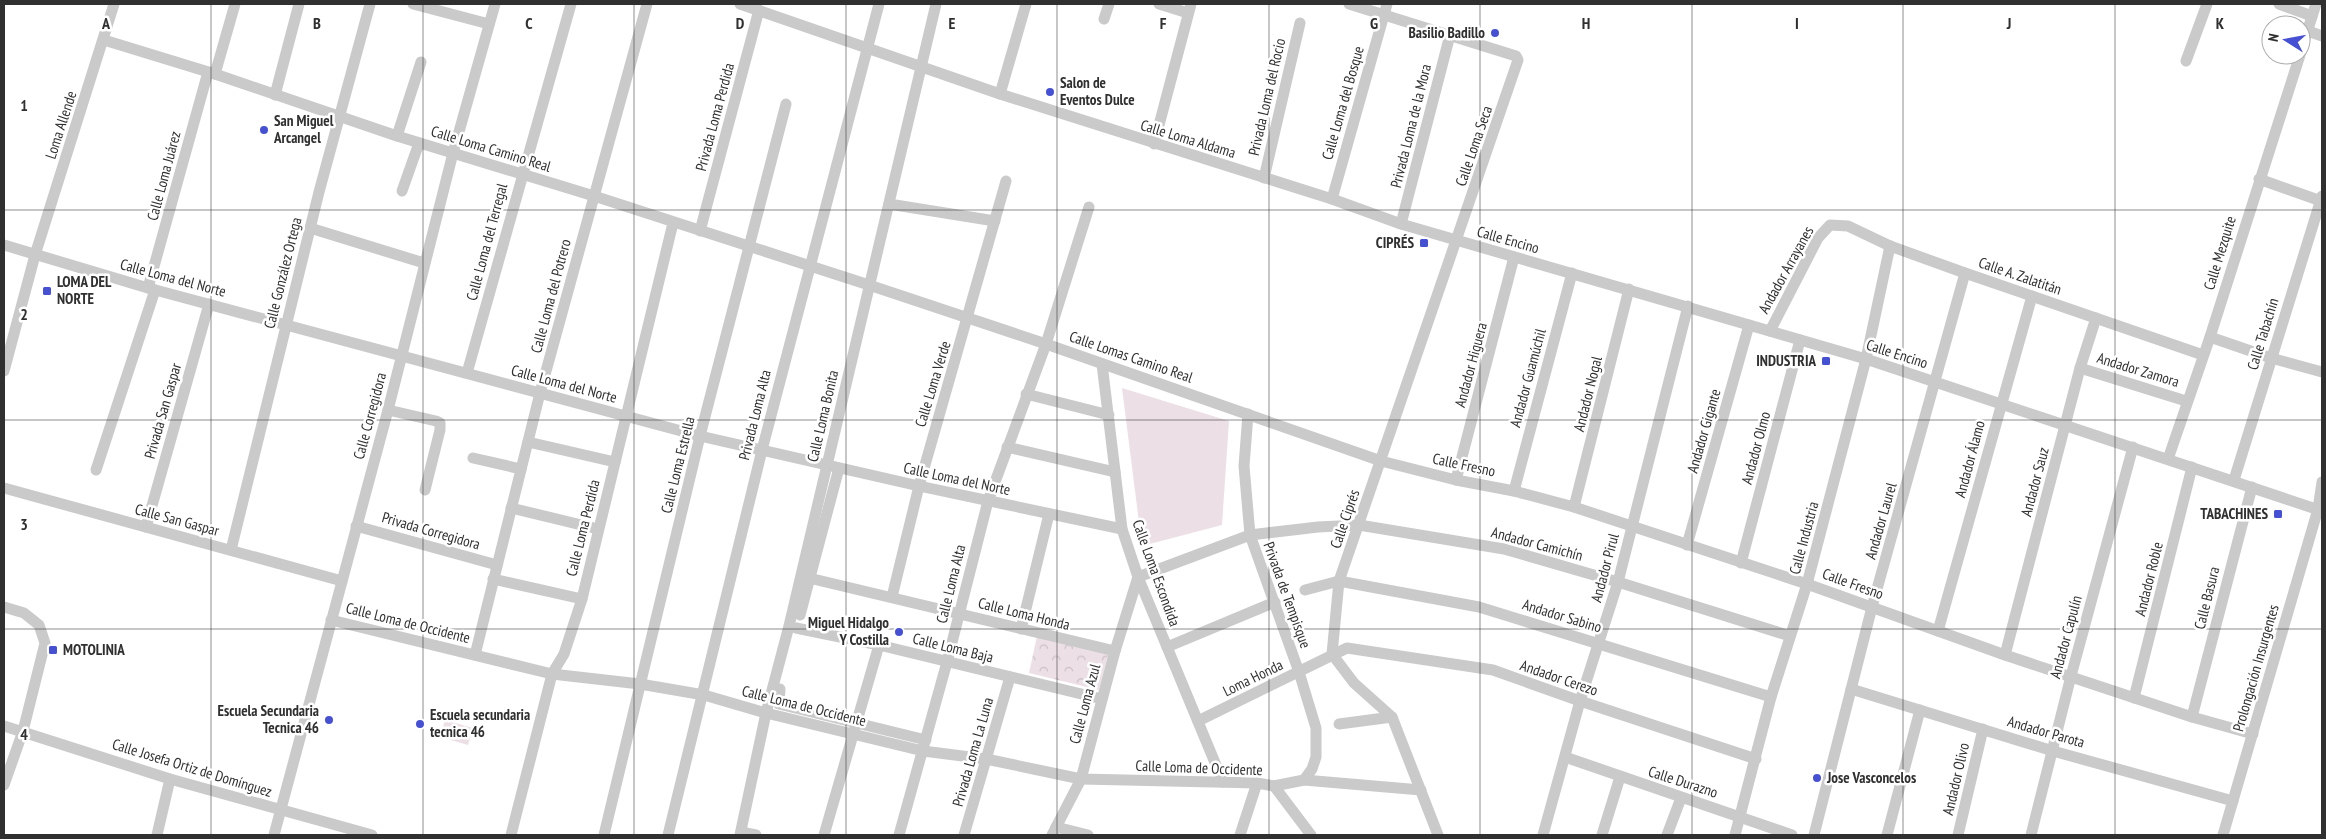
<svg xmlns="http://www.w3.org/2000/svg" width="2326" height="839" font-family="'PT Sans Narrow',sans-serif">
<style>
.grass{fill:#ece0e6}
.park{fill:url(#park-crowns)}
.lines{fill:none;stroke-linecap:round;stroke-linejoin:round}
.minor{stroke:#cacaca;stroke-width:11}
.grid{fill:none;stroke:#303030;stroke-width:1;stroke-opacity:0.55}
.poi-dot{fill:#4650d3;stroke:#fff;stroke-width:2}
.labels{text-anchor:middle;stroke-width:5;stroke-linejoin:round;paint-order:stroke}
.poi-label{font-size:15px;font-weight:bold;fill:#303030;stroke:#fff;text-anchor:end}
.street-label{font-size:15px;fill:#303030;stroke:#fff}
.grid-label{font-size:16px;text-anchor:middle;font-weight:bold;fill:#303030;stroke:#fff;stroke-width:5;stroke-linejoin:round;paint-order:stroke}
</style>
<defs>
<pattern id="park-crowns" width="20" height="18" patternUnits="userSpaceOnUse" patternTransform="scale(1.25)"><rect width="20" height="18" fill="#ece0e6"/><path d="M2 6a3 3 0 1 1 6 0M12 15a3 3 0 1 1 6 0" fill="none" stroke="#cbc0c6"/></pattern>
</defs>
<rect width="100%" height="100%" fill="#fff"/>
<!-- grass -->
<g class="grass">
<polygon points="1122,388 1229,421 1222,525 1142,546"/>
<polygon points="445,720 473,728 468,745 440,737"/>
</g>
<!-- park -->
<polygon class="park" points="1037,636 1109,652 1099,690 1029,673"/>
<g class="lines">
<!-- minor -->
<g class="minor">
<polyline points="413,4 489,24"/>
<polyline points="740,4 1000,94 1332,199 1401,224 1866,359 2322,511"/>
<polyline points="1159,4 1188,13"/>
<polyline points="1349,4 1516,56 1518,60 1339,581 1332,654 1354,683 1392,717 1438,835"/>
<polyline points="2279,4 2312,16"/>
<polyline points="1104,19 1109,4"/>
<polyline points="2308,31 2322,36"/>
<polyline points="104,40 215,74 397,136 594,196 869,285 1046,344 1381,461 1456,480 1514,491 1574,507 1807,584 2005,655 2192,717 2253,734"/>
<polyline points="2301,51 2316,4"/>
<polyline points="2186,61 2207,4"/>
<polyline points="215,74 235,4"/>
<polyline points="1000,94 1026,4"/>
<polyline points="275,95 299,4"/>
<polyline points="397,136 421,62"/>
<polyline points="1154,144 1191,4"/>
<polyline points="1264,178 1300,23"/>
<polyline points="2259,179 2321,201"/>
<polyline points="402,191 419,143"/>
<polyline points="1332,199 1387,4"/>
<polyline points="889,204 995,221"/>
<polyline points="1401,224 1450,35"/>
<polyline points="310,228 424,263"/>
<polyline points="700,231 759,10"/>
<polyline points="4,245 148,288 700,436 919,486 1122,529"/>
<polyline points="148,288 208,72"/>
<polyline points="1770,331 1818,238 1830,225 1848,226 1890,246 1965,273 2203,355"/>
<polyline points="2210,337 2271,358 2322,372"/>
<polyline points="1102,364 1122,529 1138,577 1223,782"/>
<polyline points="2080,368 2186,401"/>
<polyline points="4,371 35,255 114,4"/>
<polyline points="467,373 571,4"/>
<polyline points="1026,394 1109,415"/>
<polyline points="388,410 436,421 440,423 440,430 425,490"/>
<polyline points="1248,414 1244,466 1250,535 1299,672 1316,728 1316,757 1312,769 1304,780"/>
<polyline points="528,442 615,462"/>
<polyline points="1007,447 1115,472"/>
<polyline points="473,458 521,469"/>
<polyline points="2168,459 2210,337 2300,55"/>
<polyline points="96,470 155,290"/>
<polyline points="1456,480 1514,257"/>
<polyline points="2234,480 2322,196"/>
<polyline points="4,488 342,581"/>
<polyline points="1514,491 1572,273"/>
<polyline points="1574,507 1629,289"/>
<polyline points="511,508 598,529"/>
<polyline points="356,526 497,565"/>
<polyline points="146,527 209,304"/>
<polyline points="1687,545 1749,325"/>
<polyline points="231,550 319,192 370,4"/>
<polyline points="1741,563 1800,340"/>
<polyline points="809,578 1115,651"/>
<polyline points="493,579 582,599"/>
<polyline points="1305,590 1339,581 1479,607 1771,697"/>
<polyline points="892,597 919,486 1006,181"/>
<polyline points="4,607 24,613 39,625 45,643 23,731 4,785"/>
<polyline points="800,615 839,468"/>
<polyline points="331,620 552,674 640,684 704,695 766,713 923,751 986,759 1081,779 1257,783 1274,786 1304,780 1421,790"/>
<polyline points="796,628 879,645 1102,699"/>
<polyline points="1021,629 1049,514"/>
<polyline points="1938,631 2032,296"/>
<polyline points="1167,647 1275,602"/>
<polyline points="475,655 540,393 647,4"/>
<polyline points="2005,655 2080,368 2096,318"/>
<polyline points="780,689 779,704 926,740"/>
<polyline points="1851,689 2053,751 2233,801"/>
<polyline points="2134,698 2192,467"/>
<polyline points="2192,717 2252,487"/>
<polyline points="1198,721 1347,648 1493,670 1580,701 1756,759"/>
<polyline points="1339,724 1392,717"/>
<polyline points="4,726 170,779 372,835"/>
<polyline points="1565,757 1792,835"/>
<polyline points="1274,786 1311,835"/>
<polyline points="1056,827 1088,835"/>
<polyline points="741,832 756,835"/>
<polyline points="157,835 170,779"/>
<polyline points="274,835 388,410 453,153 495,4"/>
<polyline points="511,835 552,674 564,654 582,599 673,223"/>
<polyline points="604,835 700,436 786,104"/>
<polyline points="668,835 762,450 879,4"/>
<polyline points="740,835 766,713 789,626 936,4"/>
<polyline points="824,835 879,645"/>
<polyline points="899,835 947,662 988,501 1046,344 1089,207"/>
<polyline points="964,835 1010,677"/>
<polyline points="1052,835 1081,779 1115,651 1138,577 1250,535 1318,527 1359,525 1504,549 1618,582 1790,636"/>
<polyline points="1240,835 1257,783"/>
<polyline points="1543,835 1580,701 1618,582 1688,306"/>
<polyline points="1602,835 1620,777"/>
<polyline points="1667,835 1681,798"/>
<polyline points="1735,835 1771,697 1807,584 1866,359 1890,246"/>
<polyline points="1814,835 1872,607 1965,273"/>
<polyline points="1887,835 1920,710"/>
<polyline points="1958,835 1983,729"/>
<polyline points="2031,835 2071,676 2133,447"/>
<polyline points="2223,835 2318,509 2322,482"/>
</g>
</g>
<!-- grid -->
<path class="grid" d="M 211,4 L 211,835M 423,4 L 423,835M 634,4 L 634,835M 846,4 L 846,835M 1057,4 L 1057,835M 1269,4 L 1269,835M 1480,4 L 1480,835M 1692,4 L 1692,835M 1903,4 L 1903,835M 2115,4 L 2115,835M 4,210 L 2322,210M 4,420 L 2322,420M 4,629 L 2322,629"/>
<!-- markers -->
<g class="poi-dot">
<circle cx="1495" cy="33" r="5"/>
<circle cx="1050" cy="92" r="5"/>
<circle cx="264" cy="130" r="5"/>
<rect x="1419" y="238" width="10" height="10" rx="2.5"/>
<rect x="42" y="286" width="10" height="10" rx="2.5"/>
<rect x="1821" y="356" width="10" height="10" rx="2.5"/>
<rect x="2273" y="509" width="10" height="10" rx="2.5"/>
<circle cx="899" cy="632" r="5"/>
<rect x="48" y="645" width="10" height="10" rx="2.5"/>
<circle cx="329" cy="720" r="5"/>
<circle cx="420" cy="724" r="5"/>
<circle cx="1817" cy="778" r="5"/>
</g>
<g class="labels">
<!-- poi labels -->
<g class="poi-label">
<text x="1485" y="38">Basilio Badillo</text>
<text x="1060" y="88" text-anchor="start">Salon de<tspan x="1060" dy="17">Eventos Dulce</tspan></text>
<text x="274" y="126" text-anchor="start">San Miguel<tspan x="274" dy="17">Arcangel</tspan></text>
<text x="1414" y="248">CIPRÉS</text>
<text x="57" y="287" text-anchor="start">LOMA DEL<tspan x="57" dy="17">NORTE</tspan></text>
<text x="1816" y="366">INDUSTRIA</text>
<text x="2268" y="519">TABACHINES</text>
<text x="889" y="628">Miguel Hidalgo<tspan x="889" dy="17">Y Costilla</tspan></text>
<text x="63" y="655" text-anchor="start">MOTOLINIA</text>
<text x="319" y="716">Escuela Secundaria<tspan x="319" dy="17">Tecnica 46</tspan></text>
<text x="430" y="720" text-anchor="start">Escuela secundaria<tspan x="430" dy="17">tecnica 46</tspan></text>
<text x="1827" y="783" text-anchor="start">Jose Vasconcelos</text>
</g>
<!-- street labels -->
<g class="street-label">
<text transform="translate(1267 97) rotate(-77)" y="5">Privada Loma del Rocio</text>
<text transform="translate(1343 103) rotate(-74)" y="5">Calle Loma del Bosque</text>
<text transform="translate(715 117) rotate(-75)" y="5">Privada Loma Perdida</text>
<text transform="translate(61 125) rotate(-72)" y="5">Loma Allende</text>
<text transform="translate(1411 126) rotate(-76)" y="5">Privada Loma de la Mora</text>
<text transform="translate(1188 139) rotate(17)" y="5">Calle Loma Aldama</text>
<text transform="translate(1474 146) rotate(-71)" y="5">Calle Loma Seca</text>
<text transform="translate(491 149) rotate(17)" y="5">Calle Loma Camino Real</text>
<text transform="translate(164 176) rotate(-75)" y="5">Calle Loma Juárez</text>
<text transform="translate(1508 240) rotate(16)" y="5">Calle Encino</text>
<text transform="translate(487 242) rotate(-75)" y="5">Calle Loma del Terregal</text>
<text transform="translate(2220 253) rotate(-73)" y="5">Calle Mezquite</text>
<text transform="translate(1786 270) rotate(-61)" y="5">Andador Arrayanes</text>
<text transform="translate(283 273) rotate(-76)" y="5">Calle González Ortega</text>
<text transform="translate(2020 276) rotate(19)" y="5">Calle A. Zalatitán</text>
<text transform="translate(173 278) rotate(15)" y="5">Calle Loma del Norte</text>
<text transform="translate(551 296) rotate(-75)" y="5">Calle Loma del Potrero</text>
<text transform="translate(2263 334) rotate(-73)" y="5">Calle Tabachín</text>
<text transform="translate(1897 354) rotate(18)" y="5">Calle Encino</text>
<text transform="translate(1131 357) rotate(19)" y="5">Calle Lomas Camino Real</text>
<text transform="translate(1471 365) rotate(-75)" y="5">Andador Higuera</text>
<text transform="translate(2138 370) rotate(17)" y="5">Andador Zamora</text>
<text transform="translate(1528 378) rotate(-75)" y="5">Andador Guamúchil</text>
<text transform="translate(564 384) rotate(15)" y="5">Calle Loma del Norte</text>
<text transform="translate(933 384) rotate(-73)" y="5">Calle Loma Verde</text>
<text transform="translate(1588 394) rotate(-76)" y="5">Andador Nogal</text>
<text transform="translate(163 411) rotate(-74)" y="5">Privada San Gaspar</text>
<text transform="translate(755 415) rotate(-76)" y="5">Privada Loma Alta</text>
<text transform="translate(370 416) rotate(-75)" y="5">Calle Corregidora</text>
<text transform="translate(823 416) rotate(-77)" y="5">Calle Loma Bonita</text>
<text transform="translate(1704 431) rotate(-74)" y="5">Andador Gigante</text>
<text transform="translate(1756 448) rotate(-75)" y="5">Andador Olmo</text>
<text transform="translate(1970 459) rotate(-75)" y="5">Andador Álamo</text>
<text transform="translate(678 465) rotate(-76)" y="5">Calle Loma Estrella</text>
<text transform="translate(1464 465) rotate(12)" y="5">Calle Fresno</text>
<text transform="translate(957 479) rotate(12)" y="5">Calle Loma del Norte</text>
<text transform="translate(2035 482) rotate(-75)" y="5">Andador Sauz</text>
<text transform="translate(1345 519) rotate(-71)" y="5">Calle Ciprés</text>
<text transform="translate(177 520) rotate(15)" y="5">Calle San Gaspar</text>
<text transform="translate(1881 521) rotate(-74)" y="5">Andador Laurel</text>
<text transform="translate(583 528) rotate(-76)" y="5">Calle Loma Perdida</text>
<text transform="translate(431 531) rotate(16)" y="5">Privada Corregidora</text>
<text transform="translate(1804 538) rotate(-75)" y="5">Calle Industria</text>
<text transform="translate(1537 544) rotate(15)" y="5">Andador Camichín</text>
<text transform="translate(1605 568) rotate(-75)" y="5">Andador Pirul</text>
<text transform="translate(1156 573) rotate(70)" y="5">Calle Loma Escondida</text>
<text transform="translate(2149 579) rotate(-76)" y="5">Andador Roble</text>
<text transform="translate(951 584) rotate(-76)" y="5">Calle Loma Alta</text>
<text transform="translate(1853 584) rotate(20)" y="5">Calle Fresno</text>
<text transform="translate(1287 595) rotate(70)" y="5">Privada de Tempisque</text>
<text transform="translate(2207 598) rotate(-76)" y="5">Calle Basura</text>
<text transform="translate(1024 614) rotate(14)" y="5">Calle Loma Honda</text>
<text transform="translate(1562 616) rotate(17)" y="5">Andador Sabino</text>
<text transform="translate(408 623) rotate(14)" y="5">Calle Loma de Occidente</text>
<text transform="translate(2066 637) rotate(-75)" y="5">Andador Capulín</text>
<text transform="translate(953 648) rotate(14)" y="5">Calle Loma Baja</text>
<text transform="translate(2256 668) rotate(-74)" y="5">Prolongación Insurgentes</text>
<text transform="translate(1253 678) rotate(-26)" y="5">Loma Honda</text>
<text transform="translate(1559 678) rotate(19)" y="5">Andador Cerezo</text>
<text transform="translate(1085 704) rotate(-75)" y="5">Calle Loma Azul</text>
<text transform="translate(804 706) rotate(14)" y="5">Calle Loma de Occidente</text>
<text transform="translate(2046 732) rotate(16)" y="5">Andador Parota</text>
<text transform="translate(973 752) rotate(-74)" y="5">Privada Loma La Luna</text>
<text transform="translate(192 768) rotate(17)" y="5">Calle Josefa Ortiz de Domínguez</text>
<text transform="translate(1199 768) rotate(2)" y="5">Calle Loma de Occidente</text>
<text transform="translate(1956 779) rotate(-77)" y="5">Andador Olivo</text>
<text transform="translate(1683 782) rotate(18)" y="5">Calle Durazno</text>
</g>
</g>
<g class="grid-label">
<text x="106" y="29">A</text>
<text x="317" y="29">B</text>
<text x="529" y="29">C</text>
<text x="740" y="29">D</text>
<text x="952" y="29">E</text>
<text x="1163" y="29">F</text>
<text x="1374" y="29">G</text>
<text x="1586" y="29">H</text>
<text x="1797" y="29">I</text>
<text x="2009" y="29">J</text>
<text x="2220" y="29">K</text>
<text x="24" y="111">1</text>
<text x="24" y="320">2</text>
<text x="24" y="530">3</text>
<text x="24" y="740">4</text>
</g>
<!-- border -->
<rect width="2326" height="839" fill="none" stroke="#303030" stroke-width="10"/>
<!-- north arrow -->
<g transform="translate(2286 40) rotate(281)"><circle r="24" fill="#ffffff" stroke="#acacac"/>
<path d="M0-4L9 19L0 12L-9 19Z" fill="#4650d3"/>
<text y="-8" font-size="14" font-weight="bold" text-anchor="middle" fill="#303030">N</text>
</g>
</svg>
